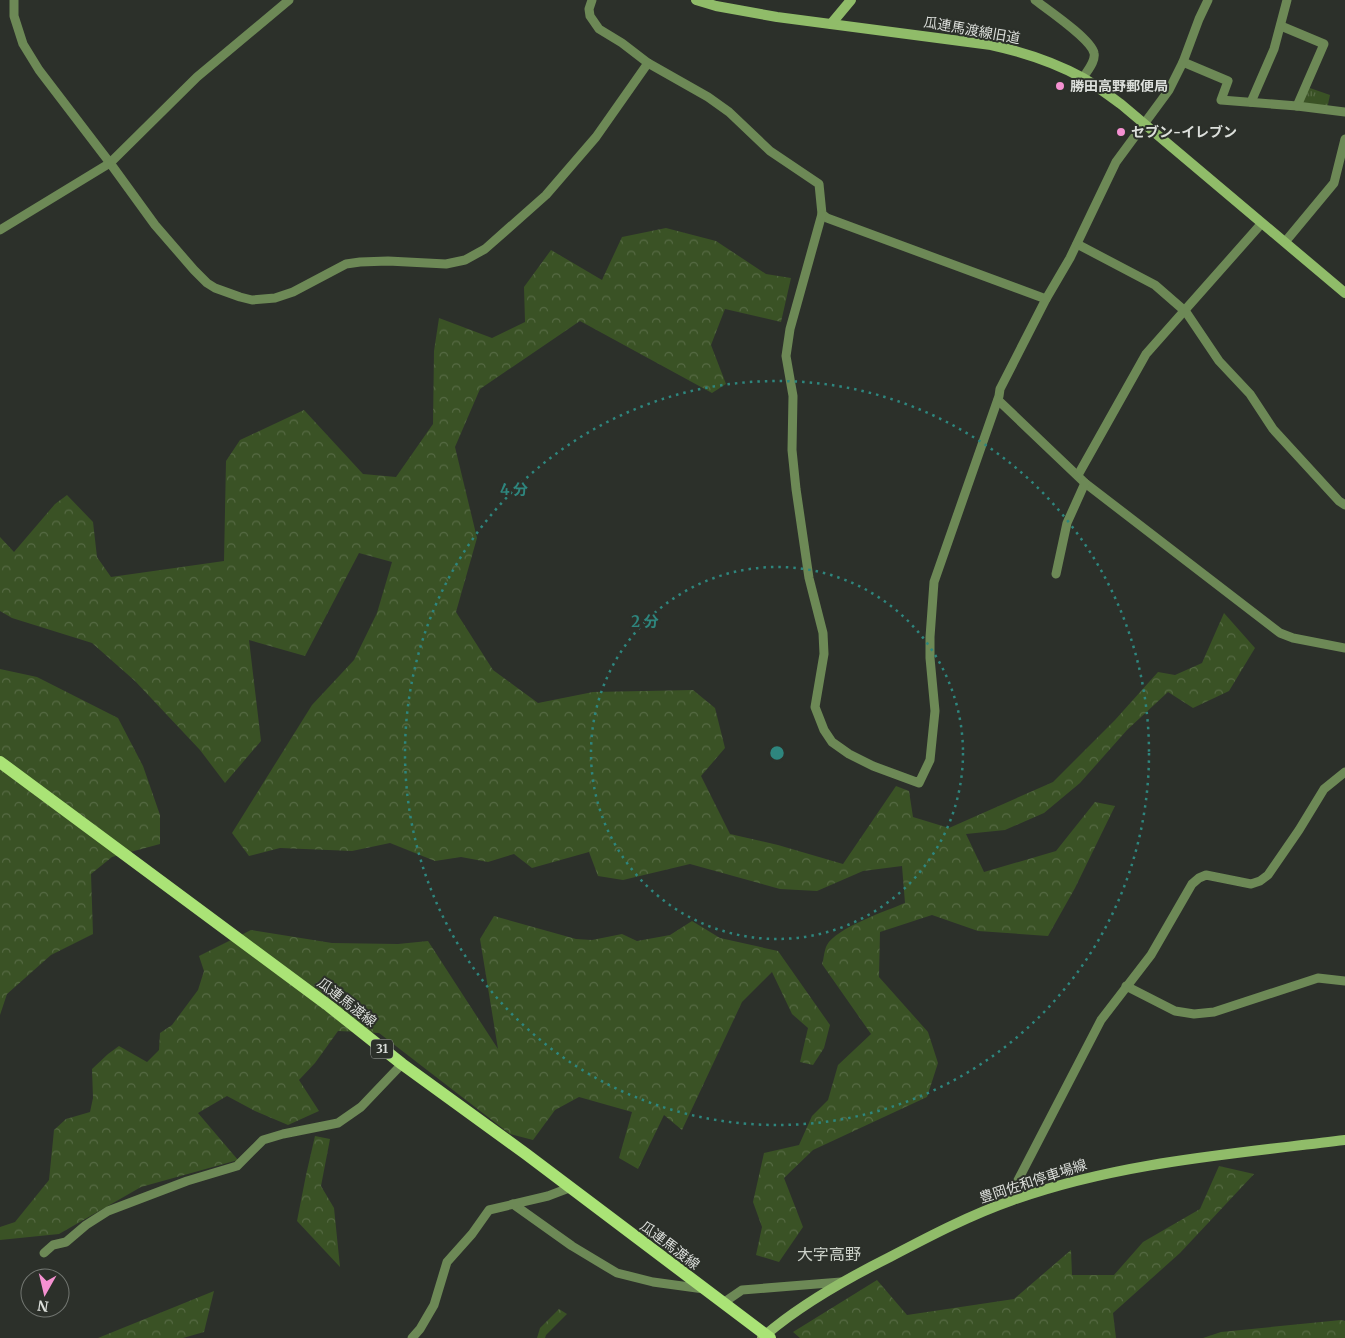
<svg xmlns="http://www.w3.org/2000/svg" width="1345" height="1338" font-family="Merriweather,'Noto Sans JP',serif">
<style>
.forest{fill:url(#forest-crowns)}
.park{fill:url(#park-tufts)}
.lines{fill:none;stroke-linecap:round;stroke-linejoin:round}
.street{stroke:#6d8956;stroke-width:9}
.secondary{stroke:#90bc69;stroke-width:10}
.primary{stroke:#aae376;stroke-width:12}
.ring{fill:none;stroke:#2e867e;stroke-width:2.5;stroke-dasharray:2.5 5}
.poi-dot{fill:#f591d1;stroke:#2c302a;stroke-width:2}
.labels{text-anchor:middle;stroke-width:4;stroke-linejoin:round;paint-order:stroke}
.shield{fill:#2c302a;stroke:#a7aaa6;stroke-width:1}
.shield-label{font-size:12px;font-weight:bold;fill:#dcdfdb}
.street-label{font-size:14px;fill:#dcdfdb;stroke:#2c302a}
.poi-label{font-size:14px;font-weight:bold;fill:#dcdfdb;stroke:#2c302a;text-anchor:start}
.quarter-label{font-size:16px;fill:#ccd1c9;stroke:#2c302a}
.centre{fill:#2e867e;stroke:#2c302a;stroke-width:2.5}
.ring-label{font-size:15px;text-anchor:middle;font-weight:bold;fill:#2e867e;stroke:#2c302a;stroke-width:4;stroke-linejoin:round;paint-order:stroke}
</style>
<defs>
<pattern id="forest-crowns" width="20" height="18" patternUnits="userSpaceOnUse" patternTransform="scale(1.25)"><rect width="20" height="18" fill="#3a5225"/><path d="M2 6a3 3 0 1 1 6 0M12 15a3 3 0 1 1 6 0" fill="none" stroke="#566a44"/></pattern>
<pattern id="park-tufts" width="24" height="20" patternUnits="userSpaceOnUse" patternTransform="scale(1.25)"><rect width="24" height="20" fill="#3a5225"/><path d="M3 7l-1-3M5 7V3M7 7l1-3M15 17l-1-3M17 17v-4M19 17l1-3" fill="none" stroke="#566a44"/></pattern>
</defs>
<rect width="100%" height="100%" fill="#2c302a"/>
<!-- forest -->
<g class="forest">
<path d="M 666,228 L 716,241 L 766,274 L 791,278 L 781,322 L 725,309 L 711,345 L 726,384 L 712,393 L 580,321 L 480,389 L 455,447 L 477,538 L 456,612 L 493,670 L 538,703 L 593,692 L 693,690 L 715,708 L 725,748 L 701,776 L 730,834 L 778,845 L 843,864 L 896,786 L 909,791 L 913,817 L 949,828 L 1053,782 L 1115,720 L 1158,672 L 1175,675 L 1202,663 L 1224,613 L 1255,648 L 1229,691 L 1193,708 L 1168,692 L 1127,730 L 1080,783 L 1044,813 L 1005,830 L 966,834 L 984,872 L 1056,851 L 1095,802 L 1115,806 L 1075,888 L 1048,936 L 978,931 L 932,915 L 880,932 L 879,977 L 928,1032 L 938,1063 L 927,1097 L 813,1150 L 784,1178 L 803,1227 L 779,1262 L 756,1255 L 762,1227 L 753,1202 L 764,1153 L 799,1145 L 812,1116 L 828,1100 L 838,1065 L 871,1034 L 822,964 C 824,959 824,950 827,945 C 836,928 886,911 905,903 L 902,866 L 863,871 L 817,891 L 780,889 L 690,864 L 623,880 L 598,876 L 589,852 L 532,868 L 514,854 L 488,862 L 461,857 L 435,861 L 390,843 L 352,851 L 280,848 L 249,856 L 232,833 L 312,705 L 354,660 L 377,613 L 392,562 L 359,553 L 305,656 L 249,640 L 261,741 L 225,783 L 200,750 L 135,681 L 92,643 L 12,618 L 0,611 L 0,537 L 14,552 L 55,504 L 67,495 L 93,522 L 97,557 L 111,577 L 224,561 L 226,461 L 240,440 L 304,410 L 363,474 L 396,477 L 433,424 L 434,351 L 439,318 L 492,338 L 525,322 L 524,287 L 551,250 L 602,280 L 622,237 Z"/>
<polygon points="0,669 37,677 118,718 143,766 160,815 160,844 112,857 91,874 93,934 51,955 7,994 0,1015"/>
<polygon points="494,916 576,939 592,940 622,934 637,941 670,935 692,921 720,938 778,951 830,1025 824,1048 813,1065 800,1062 808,1028 792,1014 772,972 742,1002 682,1130 664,1115 638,1169 619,1158 632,1112 579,1097 555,1110 533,1140 510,1134 379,1033 338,1031 315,1063 299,1080 319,1111 288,1125 255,1111 227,1096 198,1113 238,1160 141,1187 59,1234 0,1240 0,1227 15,1222 49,1180 54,1130 66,1119 90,1112 93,1098 92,1069 108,1054 119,1046 147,1062 159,1050 160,1033 172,1025 198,990 204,971 199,956 251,930 332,943 398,944 428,941 498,1049 480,939"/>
<polygon points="315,1136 330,1139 321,1186 334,1208 340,1267 297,1221 306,1175"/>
<polygon points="1219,1166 1254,1174 1180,1253 1113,1313 1116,1338 800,1338 793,1332 877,1280 907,1315 1014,1299 1071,1250 1072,1275 1114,1275 1143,1242 1200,1209"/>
<polygon points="214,1291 204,1332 183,1338 98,1338"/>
<polygon points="559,1309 567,1314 546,1335 545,1338 537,1338 540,1328"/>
<polygon points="1341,1320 1345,1321 1345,1338 1203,1338 1221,1332"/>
</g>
<!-- park -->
<polygon class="park" points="1307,87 1330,95 1327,109 1300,105"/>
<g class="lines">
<!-- street -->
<g class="street">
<polyline points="14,0 14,16 23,44 39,70 110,163 155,225 194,270 207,283 215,288 240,297 252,300 275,298 293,292 346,264 360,262 388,261 446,264 465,260 485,249 546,195 596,137 648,63"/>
<polyline points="592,0 589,9 590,16 599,29 622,43 648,63 708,97 729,112 770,151 819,184 822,214 827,218 1046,299"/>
<path d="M 1035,0 C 1048,10 1091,39 1094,53 C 1096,61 1087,71 1083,78"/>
<polyline points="1281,26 1324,44 1297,106"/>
<polyline points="1183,62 1228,81 1221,100 1297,106 1345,112"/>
<polyline points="1251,102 1274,49 1287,0"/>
<polyline points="822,214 790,329 786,356 793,396 792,450 796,489 809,578 823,633 824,654 815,707 824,730 832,742 849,754 873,766 919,783 930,760 935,711 930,658 930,637 934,582 999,396 1000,389 1046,299 1070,258 1116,162 1169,90 1183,62 1199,19 1208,0"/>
<polyline points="0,230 110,163 197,77 289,0"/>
<polyline points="1285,242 1334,183 1345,139"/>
<polyline points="1077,244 1155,285 1186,312 1219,361 1250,394 1273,429 1339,501 1345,505"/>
<polyline points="998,400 1085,483 1280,633 1293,638 1345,648"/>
<polyline points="1078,475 1146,354 1262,223"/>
<polyline points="1056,574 1067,523 1085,483"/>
<polyline points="1126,986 1175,1011 1194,1014 1214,1012 1318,978 1345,981"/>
<polyline points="1014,1199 1016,1184 1101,1020 1151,955 1192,884 1199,878 1206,875 1251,884 1260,881 1268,875 1299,830 1324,789 1345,772"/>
<polyline points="513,1204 572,1246 617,1273 653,1282 704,1289"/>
<polyline points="44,1253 53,1245 66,1242 86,1225 108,1211 187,1181 237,1166 263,1140 283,1134 338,1123 361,1107 402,1064"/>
<polyline points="723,1303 742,1290 841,1282"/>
<polyline points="412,1338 420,1329 434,1305 447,1262 472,1234 489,1210 548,1196 569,1188"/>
</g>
<!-- secondary -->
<g class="secondary">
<path d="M 696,0 L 716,6 L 777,17 L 991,45 C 1023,52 1054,62 1083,78 C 1097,86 1110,96 1122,105 L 1345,293"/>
<polyline points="831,24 851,0"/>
<path d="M 762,1338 C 798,1306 846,1279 890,1257 C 930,1236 970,1215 1013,1200 C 1120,1162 1233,1154 1345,1140"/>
</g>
<!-- primary -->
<polyline class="primary" points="0,762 329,1006 402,1064 526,1154 770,1338"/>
</g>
<!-- distance rings -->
<g class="ring">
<circle cx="777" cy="753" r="186"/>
<circle cx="777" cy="753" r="372"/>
</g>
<!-- markers -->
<g class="poi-dot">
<circle cx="1060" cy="86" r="5"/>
<circle cx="1121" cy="132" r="5"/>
</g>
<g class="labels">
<!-- shield labels -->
<rect class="shield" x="371" y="1039.5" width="22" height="19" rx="4"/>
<g class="shield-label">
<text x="382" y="1053">31</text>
</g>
<!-- street labels -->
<g class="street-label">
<text transform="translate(972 30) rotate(10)" y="5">瓜連馬渡線旧道</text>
<text transform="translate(347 1002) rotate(38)" y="5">瓜連馬渡線</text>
<text transform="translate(1033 1181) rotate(-18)" y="5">豊岡佐和停車場線</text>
<text transform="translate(670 1245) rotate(37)" y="5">瓜連馬渡線</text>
</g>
<!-- poi labels -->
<g class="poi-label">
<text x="1070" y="91">勝田高野郵便局</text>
<text x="1131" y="137">セブン-イレブン</text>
</g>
<!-- quarter labels -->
<g class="quarter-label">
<text x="829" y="1260">大字高野</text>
</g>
</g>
<circle cx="777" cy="753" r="8" class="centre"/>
<g class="ring-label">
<text x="514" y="495">4 分</text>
<text x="645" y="627">2 分</text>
</g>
<!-- north arrow -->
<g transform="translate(45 1293) rotate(188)"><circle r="24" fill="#2c302a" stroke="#727671"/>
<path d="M0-4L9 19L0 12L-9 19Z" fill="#f591d1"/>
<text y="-8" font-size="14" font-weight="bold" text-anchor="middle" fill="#dcdfdb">N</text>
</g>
</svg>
